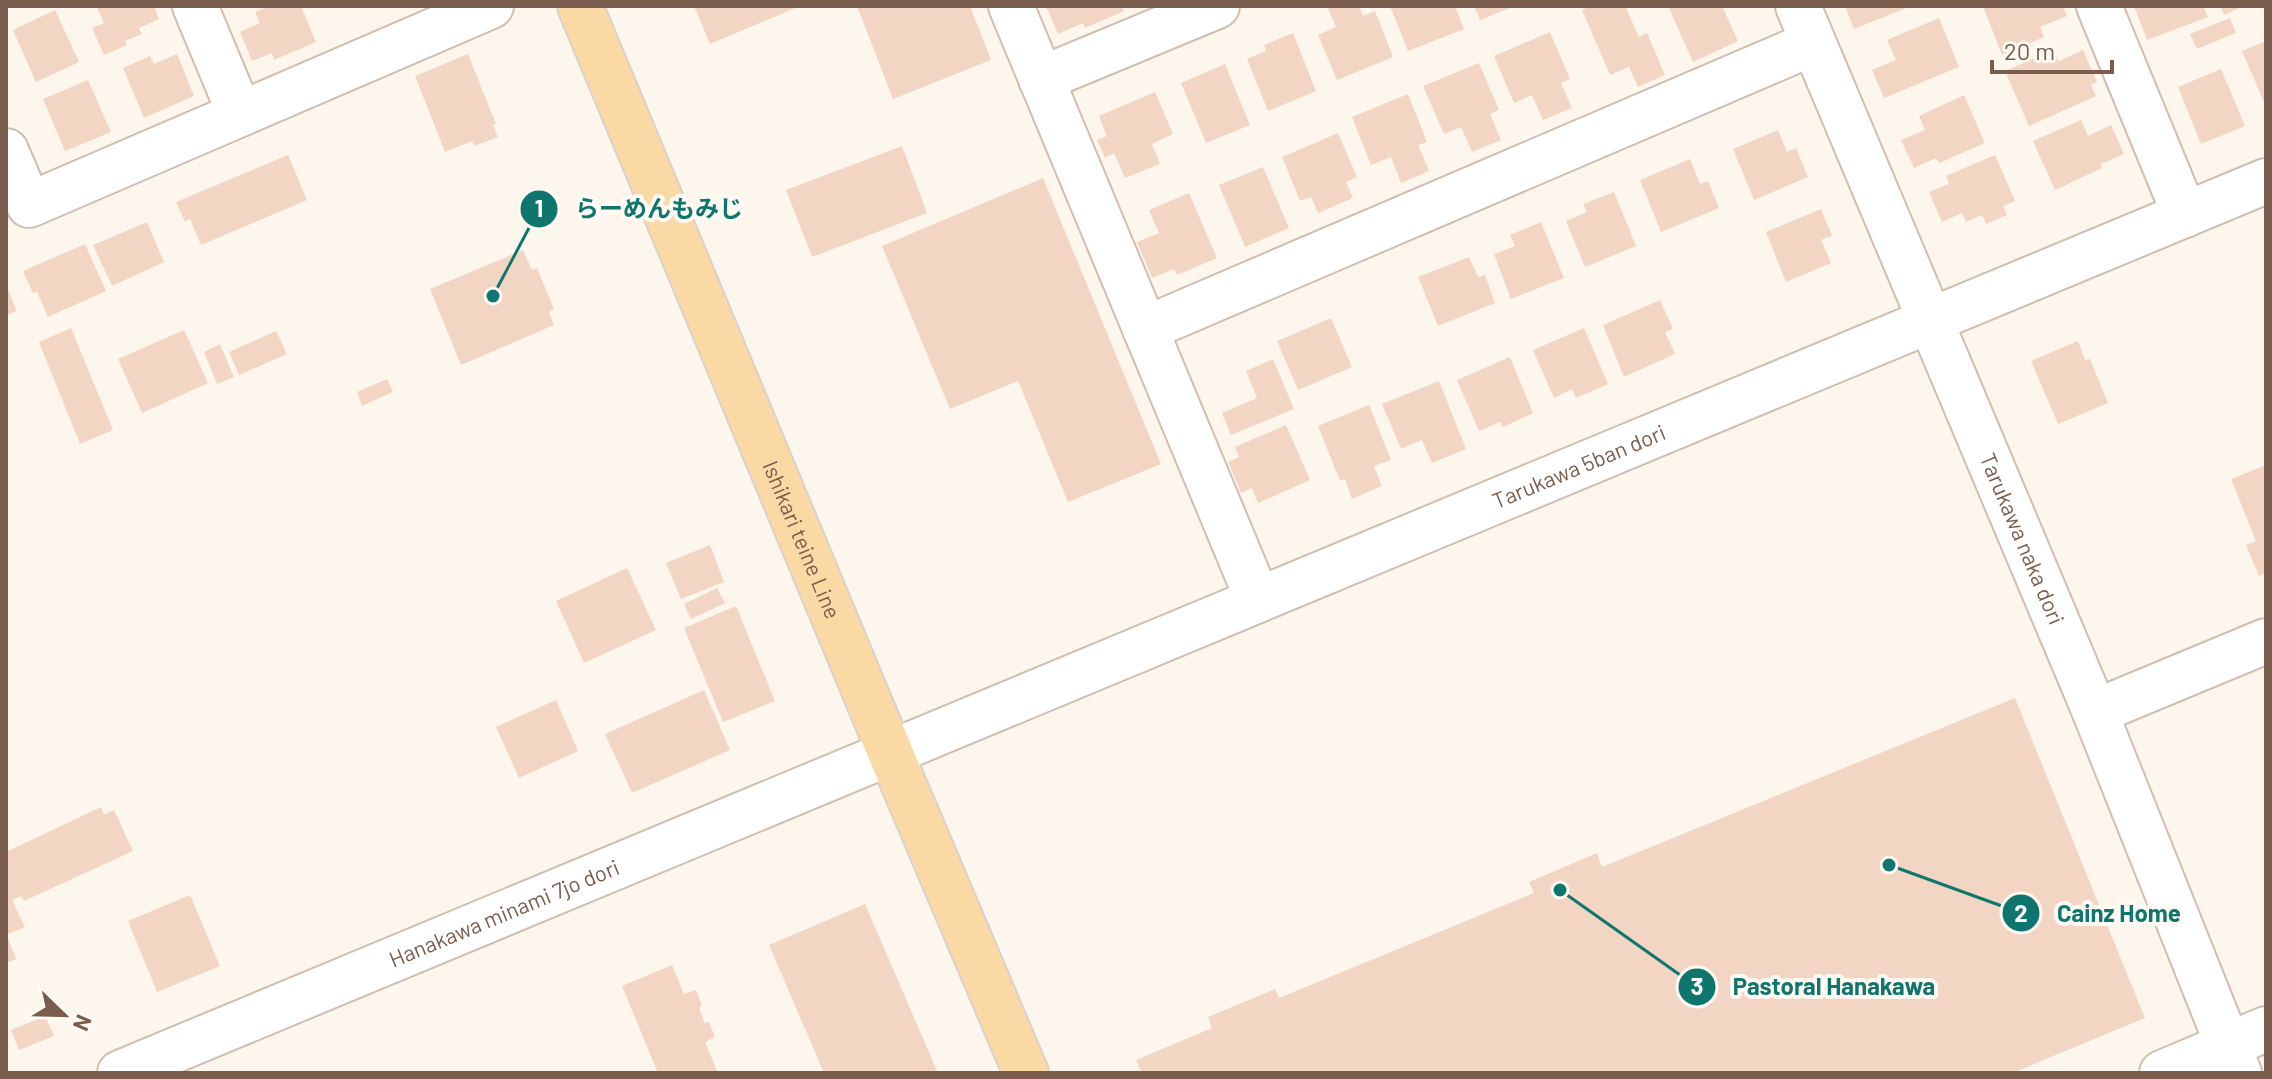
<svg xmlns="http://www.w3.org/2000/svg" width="2272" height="1079" font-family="Barlow,'Noto Sans JP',sans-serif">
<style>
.building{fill:#f3d5c3}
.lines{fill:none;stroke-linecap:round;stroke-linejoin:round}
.minor-casing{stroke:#d1beb0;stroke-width:48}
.major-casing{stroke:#dad1cd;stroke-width:48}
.minor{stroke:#fff;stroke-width:44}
.major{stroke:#fbd9a5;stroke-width:44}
.labels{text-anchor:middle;stroke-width:8;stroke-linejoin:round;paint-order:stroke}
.street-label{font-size:22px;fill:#7a5c4d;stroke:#fffaf3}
.leader{fill:none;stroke:#0f766e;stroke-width:3}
.callout-dot{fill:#0f766e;stroke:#fffaf3;stroke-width:3}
.mark-label{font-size:24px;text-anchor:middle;font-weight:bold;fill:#fff}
.callout-label{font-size:24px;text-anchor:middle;font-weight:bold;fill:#0f766e;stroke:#fffaf3;stroke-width:8;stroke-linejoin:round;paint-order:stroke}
</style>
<rect width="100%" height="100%" fill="#fdf6ec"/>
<!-- building -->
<g class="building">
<polygon points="100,6 154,6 159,19 139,28 142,34 125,41 127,45 104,55 92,28 104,23 97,7"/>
<polygon points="270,6 301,6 316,42 274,60 272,53 252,61 240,32 260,23 255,12"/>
<polygon points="694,6 800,6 710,44"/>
<polygon points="857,6 970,6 991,60 893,99"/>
<polygon points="1046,6 1122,6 1124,11 1085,28 1083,23 1058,34"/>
<polygon points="1327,6 1359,6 1363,16 1375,11 1393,57 1337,80 1318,35 1336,27"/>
<polygon points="1390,6 1455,6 1464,29 1408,51"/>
<polygon points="1474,6 1515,6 1480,20"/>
<polygon points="1591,6 1625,6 1639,37 1647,33 1665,75 1638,87 1629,67 1610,75 1582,10"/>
<polygon points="1668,6 1722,6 1738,41 1693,62"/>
<polygon points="1845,6 1911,6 1854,29"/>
<polygon points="1983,6 2063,6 2067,16 2040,27 2044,37 2002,55"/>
<polygon points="2134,6 2203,6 2208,17 2147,40"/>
<polygon points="2220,6 2244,6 2224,15"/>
<polygon points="55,10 79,62 36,82 13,30"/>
<polygon points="1939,18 1959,67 1884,98 1872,70 1896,60 1887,40"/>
<polygon points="2230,18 2236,33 2197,49 2190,34"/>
<polygon points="1550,32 1570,79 1561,83 1572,108 1543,120 1532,95 1514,103 1494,56"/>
<polygon points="1293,33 1316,91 1268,111 1247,59 1266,51 1264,45"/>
<polygon points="2266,41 2266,107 2242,51"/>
<polygon points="2053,50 2059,61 2083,50 2097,82 2091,85 2096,96 2029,126 2005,71"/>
<polygon points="177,54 194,96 144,118 123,68 150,56 154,64"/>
<polygon points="468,54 496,124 493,125 498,137 474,146 472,141 445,152 415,76"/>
<polygon points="1479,63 1499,110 1490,114 1501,140 1472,152 1461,127 1444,134 1423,86"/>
<polygon points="1225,64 1250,125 1206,143 1181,83"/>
<polygon points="2221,69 2245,126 2201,144 2178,87"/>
<polygon points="88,80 111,132 65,151 43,99"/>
<polygon points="1155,92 1173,134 1152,144 1160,164 1125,178 1114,153 1105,158 1097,140 1107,136 1099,116"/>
<polygon points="1408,94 1427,142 1418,145 1429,171 1401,183 1391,157 1371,165 1352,117"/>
<polygon points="1964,95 1985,143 1939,163 1936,158 1914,168 1901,140 1925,130 1919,116"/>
<polygon points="2081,120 2088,136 2111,125 2124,154 2101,164 2102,168 2055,190 2033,141"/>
<polygon points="1778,130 1787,152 1796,148 1808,177 1754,200 1733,149"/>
<polygon points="1338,133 1357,177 1346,182 1353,198 1318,213 1311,197 1300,201 1282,157"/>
<polygon points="902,146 927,213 812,257 786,190"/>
<polygon points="288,155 307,200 201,245 190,219 185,222 176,202"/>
<polygon points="1995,155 2015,201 2003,206 2007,215 1986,224 1982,215 1966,222 1962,213 1942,222 1929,192 1949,184 1946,176"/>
<polygon points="1690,159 1700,184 1708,181 1719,208 1661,232 1640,180"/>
<polygon points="1263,167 1289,228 1245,247 1219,185"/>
<polygon points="1043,178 1161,464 1068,502 1018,381 950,409 882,246"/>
<polygon points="1614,192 1636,246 1585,267 1566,221 1587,212 1583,204"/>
<polygon points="1189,193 1217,258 1177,275 1174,269 1152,278 1137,242 1159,233 1149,210"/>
<polygon points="1821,209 1832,236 1821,240 1831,263 1786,282 1766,232"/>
<polygon points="147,222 164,262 112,286 93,245"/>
<polygon points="1541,222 1564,278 1511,299 1494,254 1515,246 1510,235"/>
<polygon points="85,244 106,291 48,317 37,292 33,293 23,271"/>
<polygon points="523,250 532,270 537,268 554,309 549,312 554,325 461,365 430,289"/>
<polygon points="1469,257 1478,277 1485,275 1495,303 1438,326 1418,277"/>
<polygon points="6,285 17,311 6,315"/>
<polygon points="1660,300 1673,329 1665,332 1675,354 1624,377 1603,325"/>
<polygon points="1331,318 1352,367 1298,390 1277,341"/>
<polygon points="71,328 113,430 80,444 39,342"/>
<polygon points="1584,328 1608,384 1576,398 1572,389 1554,398 1533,350"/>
<polygon points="184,330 208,383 142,413 118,359"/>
<polygon points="276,331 287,354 239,375 229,352"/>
<polygon points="2078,341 2085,360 2090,359 2108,403 2058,424 2031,361"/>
<polygon points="220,344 234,377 217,384 204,352"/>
<polygon points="1510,357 1533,413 1503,427 1500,422 1479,431 1457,380"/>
<polygon points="1273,359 1294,409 1231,435 1222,413 1257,398 1246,371"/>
<polygon points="387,379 393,392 362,406 357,392"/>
<polygon points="1439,381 1466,449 1432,463 1422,440 1401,449 1382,404"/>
<polygon points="1369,405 1391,460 1374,466 1382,486 1352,499 1345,479 1340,481 1318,426"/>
<polygon points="1286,425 1310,480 1258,503 1252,488 1241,493 1228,462 1239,457 1235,447"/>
<polygon points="2266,465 2266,573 2259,576 2246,545 2256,541 2231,479"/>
<polygon points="710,545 724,582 681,599 666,563"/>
<polygon points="627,568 656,630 584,663 556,601"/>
<polygon points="717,588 725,603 691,619 684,604"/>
<polygon points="736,606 775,701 723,722 684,628"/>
<polygon points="704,690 730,750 632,793 605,734"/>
<polygon points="2015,698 2145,1018 2012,1073 1142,1073 1136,1060 1212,1028 1208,1017 1275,989 1279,998 1534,893 1529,882 1597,853 1602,867"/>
<polygon points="556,700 578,751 519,778 496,727"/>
<polygon points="101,807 104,815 114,810 133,851 24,901 21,896 12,900 25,927 8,934 6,930 6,852"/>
<polygon points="190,895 220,966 157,992 128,921"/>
<polygon points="865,904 938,1073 824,1073 769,945"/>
<polygon points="6,934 16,959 6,963"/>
<polygon points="672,965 684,994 696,990 702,1006 699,1008 705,1023 709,1022 715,1037 705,1042 718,1073 658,1073 622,986"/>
<polygon points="45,1016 54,1036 19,1050 11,1030"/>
</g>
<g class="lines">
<defs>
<g id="minor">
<polyline points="195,6 240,114"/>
<polyline points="1011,6 1258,600"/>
<path id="s1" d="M 1798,6 L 2095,712 L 2239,1073"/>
<polyline points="2099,6 2185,215"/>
<polyline points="1041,79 1217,6"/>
<polyline points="6,151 29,205 491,6"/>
<polyline points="1145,329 1813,43"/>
<polyline points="2095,712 2266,641"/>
<path id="s2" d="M 120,1073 L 2266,181"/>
<polyline points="2162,1073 2266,1029"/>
</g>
<g id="major">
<path id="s3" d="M 580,6 L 890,752 L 1026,1073"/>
</g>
</defs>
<!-- minor casing -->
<use href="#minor" class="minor-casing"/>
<!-- major casing -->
<use href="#major" class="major-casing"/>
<!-- minor -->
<use href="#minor" class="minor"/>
<!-- major -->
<use href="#major" class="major"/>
</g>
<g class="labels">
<!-- street labels -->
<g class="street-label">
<text dy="8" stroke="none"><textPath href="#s2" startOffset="1580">Tarukawa 5ban dori</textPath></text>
<text dy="8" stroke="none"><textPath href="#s1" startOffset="578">Tarukawa naka dori</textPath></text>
<text dy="8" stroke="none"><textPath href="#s3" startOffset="578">Ishikari teine Line</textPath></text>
<text dy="8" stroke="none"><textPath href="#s2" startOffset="416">Hanakawa minami 7jo dori</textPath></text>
</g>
</g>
<!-- callouts -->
<path class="leader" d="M493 296L539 209M1889 865L2021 913M1560 890L1697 987"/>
<g class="callout-dot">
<circle cx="493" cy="296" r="8"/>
<circle cx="1889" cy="865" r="8"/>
<circle cx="1560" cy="890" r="8"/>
<circle cx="539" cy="209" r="20"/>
<circle cx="2021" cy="913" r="20"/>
<circle cx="1697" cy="987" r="20"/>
</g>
<g class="mark-label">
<text x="539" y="217">1</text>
<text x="2021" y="922">2</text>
<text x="1697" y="995">3</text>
</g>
<g class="callout-label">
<text x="659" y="217">らーめんもみじ</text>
<text x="2119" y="922">Cainz Home</text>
<text x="1834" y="995">Pastoral Hanakawa</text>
</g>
<!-- border -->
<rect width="2272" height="1079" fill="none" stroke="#7a5c4d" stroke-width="16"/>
<!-- north arrow -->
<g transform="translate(64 1015) rotate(113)" stroke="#fffaf3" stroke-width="6" paint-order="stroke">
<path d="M0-6L14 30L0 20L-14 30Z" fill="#7a5c4d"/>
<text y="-12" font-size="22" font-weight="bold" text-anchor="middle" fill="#7a5c4d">N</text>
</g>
<!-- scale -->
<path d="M1992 60v12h120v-12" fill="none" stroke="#7a5c4d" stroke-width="4"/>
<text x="2004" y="60" font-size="24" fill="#7a5c4d" stroke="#fffaf3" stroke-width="6" paint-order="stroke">20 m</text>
</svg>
